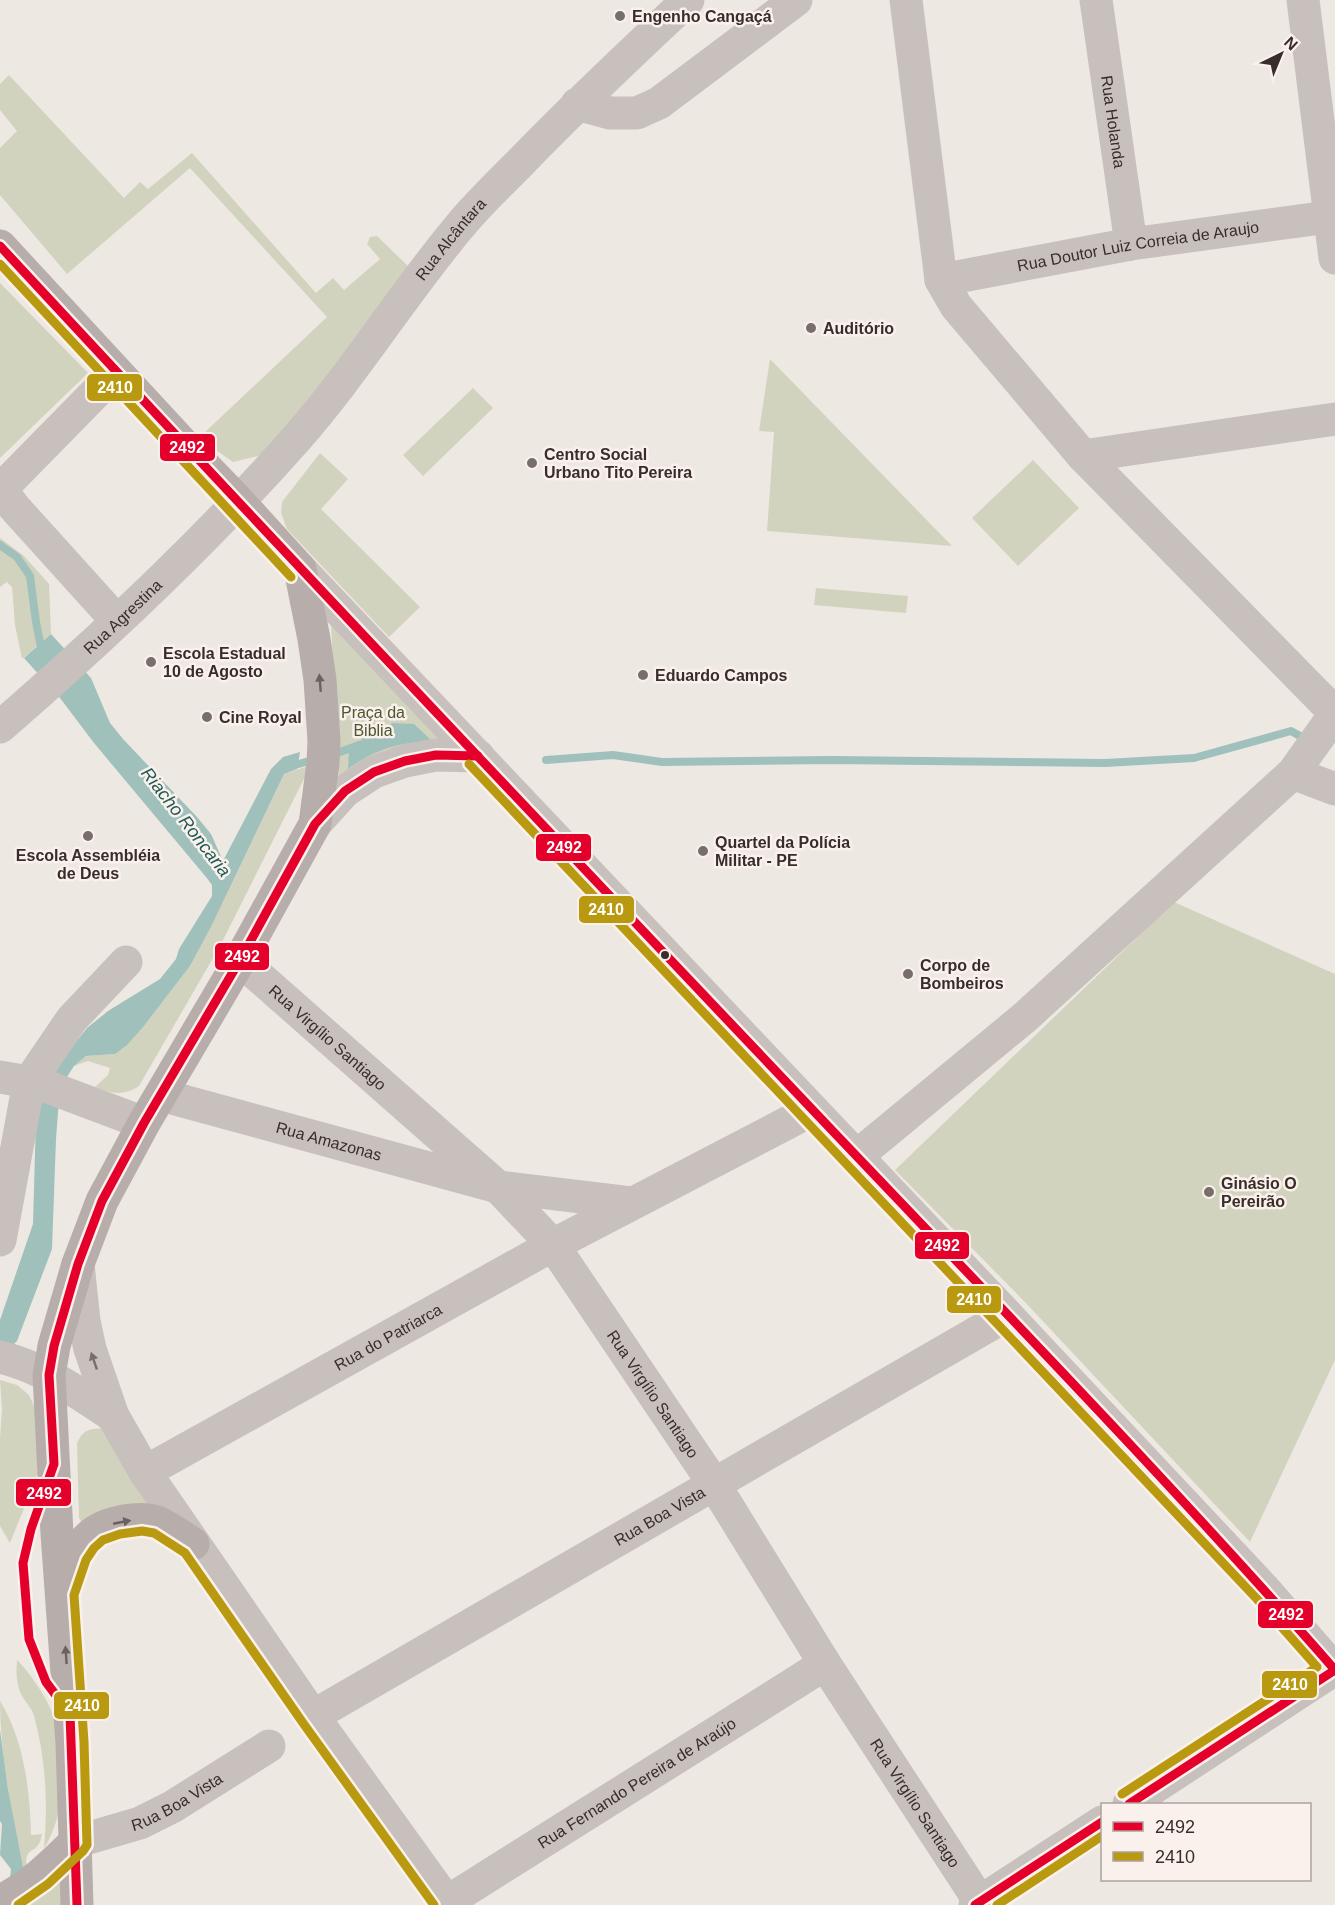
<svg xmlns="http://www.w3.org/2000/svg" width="1335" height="1905" font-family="Helvetica,sans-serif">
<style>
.green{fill:#d2d3be}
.water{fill:#a0c0bb}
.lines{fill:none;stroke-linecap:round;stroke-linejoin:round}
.stream{stroke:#a0c0bb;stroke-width:8}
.minor{stroke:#c8c0bc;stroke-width:33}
.major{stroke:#b7aeab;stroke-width:33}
.bus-1-casing{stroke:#faf1ec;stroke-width:14}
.bus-2-casing{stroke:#faf1ec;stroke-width:14}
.bus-1{stroke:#e4002b;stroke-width:9}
.bus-2{stroke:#b9990f;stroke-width:9}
.oneway{fill:#6b615e}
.oneway2{fill:#796f6c}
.poi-dot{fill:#786e6b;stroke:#faf1ec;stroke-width:2}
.bus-dot{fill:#382d2a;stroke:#faf1ec;stroke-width:2}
.labels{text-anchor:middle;stroke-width:5;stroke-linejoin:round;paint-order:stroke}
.poi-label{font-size:16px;font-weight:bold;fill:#382d2a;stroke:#faf1ec;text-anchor:start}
.street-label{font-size:16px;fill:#382d2a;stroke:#faf1ec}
.park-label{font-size:16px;fill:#4d562e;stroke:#faf1ec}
.water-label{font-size:18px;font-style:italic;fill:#205955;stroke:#faf1ec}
.line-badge{stroke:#faf1ec;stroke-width:2}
.badge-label{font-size:16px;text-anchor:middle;font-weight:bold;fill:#fff}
</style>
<rect width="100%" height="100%" fill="#eee8e3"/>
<!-- green -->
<g class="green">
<polygon points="9,75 124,198 140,182 148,189 192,153 316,293 333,278 344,290 380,259 367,244 370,237 377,236 408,266 347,367 267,454 233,462 213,448 202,435 327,317 190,168 67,274 0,195 0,148 17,131 0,110 0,84"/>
<polygon points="0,283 88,373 0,458"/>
<polygon points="770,359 952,546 767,531 774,432 759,431"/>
<polygon points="473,388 493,408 423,476 403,455"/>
<polygon points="320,453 348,479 321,509 420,607 389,637 287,529 281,513 282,502"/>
<polygon points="1033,460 1079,508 1018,566 972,518"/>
<polygon points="0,538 24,556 49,584 51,634 22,659 15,625 12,587 7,582 0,587"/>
<polygon points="816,588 908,596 906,613 814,605"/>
<polygon points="331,625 447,746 339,785"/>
<path d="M 311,765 L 220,946 L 139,1086 C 125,1096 110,1094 95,1087 L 108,1075 L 110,1068 L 88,1061 L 74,1066 L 86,1056 L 115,1054 L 144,1026 L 190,966 L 211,927 L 284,774 Z"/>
<polygon points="1174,902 1335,974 1335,1360 1250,1542 1023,1300 895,1170"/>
<polygon points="0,1380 17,1385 29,1395 36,1410 38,1473 10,1543 0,1526 0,1438 2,1409"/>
<path d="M 102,1428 L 151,1499 L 148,1507 L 82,1523 L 79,1518 L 77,1443 C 83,1430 89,1429 102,1428 Z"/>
<path d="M 17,1660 C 30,1673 44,1694 51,1710 C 55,1718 55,1728 57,1737 C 64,1779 66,1810 44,1849 C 48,1803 46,1760 34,1716 C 32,1708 26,1703 22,1696 C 16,1683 16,1674 17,1660 Z"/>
<path d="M 0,1701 C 24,1740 30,1790 31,1835 L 42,1834 C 39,1852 31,1847 27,1856 C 25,1862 28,1866 24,1872 C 13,1816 0,1758 0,1701 Z"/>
<polygon points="76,1869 78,1905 21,1905"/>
</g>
<!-- water -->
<g class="water">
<polygon points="51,634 91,678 110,723 123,739 197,817 211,834 223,861 271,769 283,757 300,752 297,769 284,774 211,927 190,966 144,1026 127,1045 115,1054 86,1056 74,1066 65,1080 59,1099 56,1139 52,1249 17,1341 0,1358 0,1320 33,1224 36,1118 49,1076 87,1028 108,1011 160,979 176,959 179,949 212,896 212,885 206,877 94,743 60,698 24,658"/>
<path d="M 393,723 L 414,724 L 432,741 C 397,743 376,749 348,769 L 349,750 L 371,732 Z"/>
<polygon points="0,1730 8,1789 24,1872 10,1878 11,1869 0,1855 2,1824 0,1821"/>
</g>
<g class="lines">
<!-- stream -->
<g class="stream">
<polyline points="0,545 17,557 30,576 36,622 42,652"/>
<polyline points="332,755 359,745"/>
<polyline points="546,760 613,755 662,762 833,760 1105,763 1194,758 1291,731 1307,740"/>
<polyline points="288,767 316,759"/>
</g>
<!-- minor -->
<g class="minor">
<polyline points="906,0 941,280 956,306 1083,456 1335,713"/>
<path id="s1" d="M 1096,0 L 1131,244"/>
<polyline points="1303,0 1335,258"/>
<polyline points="577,104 610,113 637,113 659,103 796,0"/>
<path id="s2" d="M 941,280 L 1131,244 L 1335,216"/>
<polyline points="116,372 5,485 5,495 14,507 117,621"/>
<polyline points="1083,456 1335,419"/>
<polyline points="300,569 1007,1315 1265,1590 1335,1670"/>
<path id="s3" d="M 0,727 C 104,637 205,542 296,439 C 355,372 402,295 459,227 C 477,205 498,185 518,165 C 573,108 630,54 688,0"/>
<polyline points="1293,773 1335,789"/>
<polyline points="315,824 345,791 374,772 405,761 436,755 478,756"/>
<path id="s4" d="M 240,960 L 498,1187 L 553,1245 L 714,1484 L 825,1664 L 982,1905"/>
<polyline points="0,1077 40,1084 144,1123"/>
<path id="s5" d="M 161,1095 L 498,1187 L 631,1203"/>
<polyline points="857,1156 1024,1018 1293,773 1335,714"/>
<polyline points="0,1240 29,1082 72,1019 126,962"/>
<polyline points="78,1264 84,1321 90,1349 113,1416 145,1472 313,1716 449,1905"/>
<path d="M 0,1357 C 42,1367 77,1392 113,1416"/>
<path id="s6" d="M 145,1472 L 553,1245 L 812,1110"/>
<path id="s7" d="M 313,1716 L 1007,1315"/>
<polyline points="1129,1804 1335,1669"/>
<path id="s8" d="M 75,1842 L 140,1823 L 172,1807 L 269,1746"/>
<path id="s9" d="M 447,1902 L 825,1664"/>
<polyline points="975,1905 1102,1822"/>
</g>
<!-- major -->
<g class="major">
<polyline points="0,246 183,444 239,502 300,569 314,639 320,680 324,741 323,763 315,824 240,960 144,1123 102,1201 78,1264 54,1346 49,1375 57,1534 72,1743 77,1905"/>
<path d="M 65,1586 C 77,1550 83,1528 124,1521 C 135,1520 145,1518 157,1522 C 169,1527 182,1537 193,1544"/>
<path d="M 0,1901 C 29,1887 52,1865 75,1842"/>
</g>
<defs>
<g id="bus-1">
<path d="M 0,246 C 273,541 550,833 827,1125 C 998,1305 1171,1483 1335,1670 L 1129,1804"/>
<polyline points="77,1905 70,1714 46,1682 29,1639 23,1563 31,1529 54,1464 49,1375 54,1346 78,1264 102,1201 144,1123 240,960 315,824 345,791 374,772 405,761 436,755 478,756"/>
<polyline points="975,1905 1102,1822"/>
</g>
<g id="bus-2">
<polyline points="0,264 291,577"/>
<polyline points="469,764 1256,1598 1317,1667 1122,1794"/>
<polyline points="18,1905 48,1884 83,1851 87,1845 84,1742 74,1595 86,1560 94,1548 103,1540 120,1534 142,1531 154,1533 185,1553 303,1723 434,1905"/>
<polyline points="997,1905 1102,1836"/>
</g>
</defs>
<!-- bus-1 casing -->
<use href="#bus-1" class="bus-1-casing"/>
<!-- bus-2 casing -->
<use href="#bus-2" class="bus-2-casing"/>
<!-- bus-1 -->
<use href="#bus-1" class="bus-1"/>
<!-- bus-2 -->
<use href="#bus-2" class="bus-2"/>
</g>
<!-- one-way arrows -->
<defs><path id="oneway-solid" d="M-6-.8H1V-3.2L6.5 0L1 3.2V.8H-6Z" transform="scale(1.5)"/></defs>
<g class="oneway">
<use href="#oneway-solid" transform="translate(320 683) rotate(-95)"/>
<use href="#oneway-solid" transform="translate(122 1522) rotate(-11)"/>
<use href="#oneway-solid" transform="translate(66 1655) rotate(-94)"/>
</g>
<use class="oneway2" href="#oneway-solid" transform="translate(94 1361) rotate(-109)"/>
<!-- markers -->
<g class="poi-dot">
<circle cx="620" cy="16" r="6"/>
<circle cx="811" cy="328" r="6"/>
<circle cx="532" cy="463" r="6"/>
<circle cx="151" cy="662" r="6"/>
<circle cx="643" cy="675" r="6"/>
<circle cx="207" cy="717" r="6"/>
<circle cx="88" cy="836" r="6"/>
<circle cx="703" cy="851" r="6"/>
<circle cx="908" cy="974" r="6"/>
<circle cx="1209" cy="1192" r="6"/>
</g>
<circle class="bus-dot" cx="665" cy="955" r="5"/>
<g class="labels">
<!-- poi labels -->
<g class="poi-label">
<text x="632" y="22">Engenho Cangaçá</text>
<text x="823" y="334">Auditório</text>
<text x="544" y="460">Centro Social<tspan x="544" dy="18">Urbano Tito Pereira</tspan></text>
<text x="163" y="659">Escola Estadual<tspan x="163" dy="18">10 de Agosto</tspan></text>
<text x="655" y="681">Eduardo Campos</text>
<text x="219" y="723">Cine Royal</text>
<text x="715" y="848">Quartel da Polícia<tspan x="715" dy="18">Militar - PE</tspan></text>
<text x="88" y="861" text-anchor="middle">Escola Assembléia<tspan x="88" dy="18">de Deus</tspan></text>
<text x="920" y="971">Corpo de<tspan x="920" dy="18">Bombeiros</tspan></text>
<text x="1221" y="1189">Ginásio O<tspan x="1221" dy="18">Pereirão</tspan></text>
</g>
<!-- street labels -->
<g class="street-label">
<text dy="6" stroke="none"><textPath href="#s1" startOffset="123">Rua Holanda</textPath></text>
<text dy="6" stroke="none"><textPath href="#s3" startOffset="666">Rua Alcântara</textPath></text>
<text dy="6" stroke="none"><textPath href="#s2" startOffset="200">Rua Doutor Luiz Correia de Araujo</textPath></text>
<text dy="6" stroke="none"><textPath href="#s3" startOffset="165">Rua Agrestina</textPath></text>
<text dy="6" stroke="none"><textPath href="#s4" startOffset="117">Rua Virgílio Santiago</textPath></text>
<text dy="6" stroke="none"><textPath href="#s5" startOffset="174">Rua Amazonas</textPath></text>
<text dy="6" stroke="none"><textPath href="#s6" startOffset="278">Rua do Patriarca</textPath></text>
<text dy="6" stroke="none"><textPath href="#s4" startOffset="603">Rua Virgílio Santiago</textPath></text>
<text dy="6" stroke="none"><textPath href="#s7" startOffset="400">Rua Boa Vista</textPath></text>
<text dy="6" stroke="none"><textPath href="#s9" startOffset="224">Rua Fernando Pereira de Araújo</textPath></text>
<text dy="6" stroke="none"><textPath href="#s8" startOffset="110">Rua Boa Vista</textPath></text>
<text dy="6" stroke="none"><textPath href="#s4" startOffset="1089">Rua Virgílio Santiago</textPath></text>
</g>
<!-- park labels -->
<g class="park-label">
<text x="373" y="718">Praça da<tspan x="373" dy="18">Biblia</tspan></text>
</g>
<!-- water labels -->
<g class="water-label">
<text transform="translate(186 822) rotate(52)" y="6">Riacho Roncaria</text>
</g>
</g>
<g class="line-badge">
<rect x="86" y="373" width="57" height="29" rx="6" fill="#b9990f"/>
<rect x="159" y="433" width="57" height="29" rx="6" fill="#e4002b"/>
<rect x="535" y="833" width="57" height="29" rx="6" fill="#e4002b"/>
<rect x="578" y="895" width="57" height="29" rx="6" fill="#b9990f"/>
<rect x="214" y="942" width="56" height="29" rx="6" fill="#e4002b"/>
<rect x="914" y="1231" width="56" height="29" rx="6" fill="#e4002b"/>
<rect x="946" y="1285" width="56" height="29" rx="6" fill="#b9990f"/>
<rect x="15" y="1478" width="57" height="29" rx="6" fill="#e4002b"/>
<rect x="1257" y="1600" width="57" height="29" rx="6" fill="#e4002b"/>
<rect x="1261" y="1670" width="57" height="29" rx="6" fill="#b9990f"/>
<rect x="53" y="1691" width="57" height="29" rx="6" fill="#b9990f"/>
</g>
<g class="badge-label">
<text x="115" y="393">2410</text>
<text x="187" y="453">2492</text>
<text x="564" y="853">2492</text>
<text x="606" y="915">2410</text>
<text x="242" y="962">2492</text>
<text x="942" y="1251">2492</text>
<text x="974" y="1305">2410</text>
<text x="44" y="1499">2492</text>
<text x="1286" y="1620">2492</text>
<text x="1290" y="1690">2410</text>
<text x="82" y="1711">2410</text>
</g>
<!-- legend -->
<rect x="1101" y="1803" width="210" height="78" fill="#faf1ec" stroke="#aca39e" stroke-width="1.5"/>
<rect x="1113" y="1822" width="30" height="9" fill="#e4002b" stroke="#aca39e" stroke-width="1.5"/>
<text x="1155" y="1833" font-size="18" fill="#382d2a">2492</text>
<rect x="1113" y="1852" width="30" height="9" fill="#b9990f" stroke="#aca39e" stroke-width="1.5"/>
<text x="1155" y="1863" font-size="18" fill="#382d2a">2410</text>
<!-- north arrow -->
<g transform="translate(1281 54) rotate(43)" stroke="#faf1ec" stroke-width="4.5" paint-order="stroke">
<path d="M0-4.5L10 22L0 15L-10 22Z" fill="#382d2a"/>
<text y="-9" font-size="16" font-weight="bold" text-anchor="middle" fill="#382d2a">N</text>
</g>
</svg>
